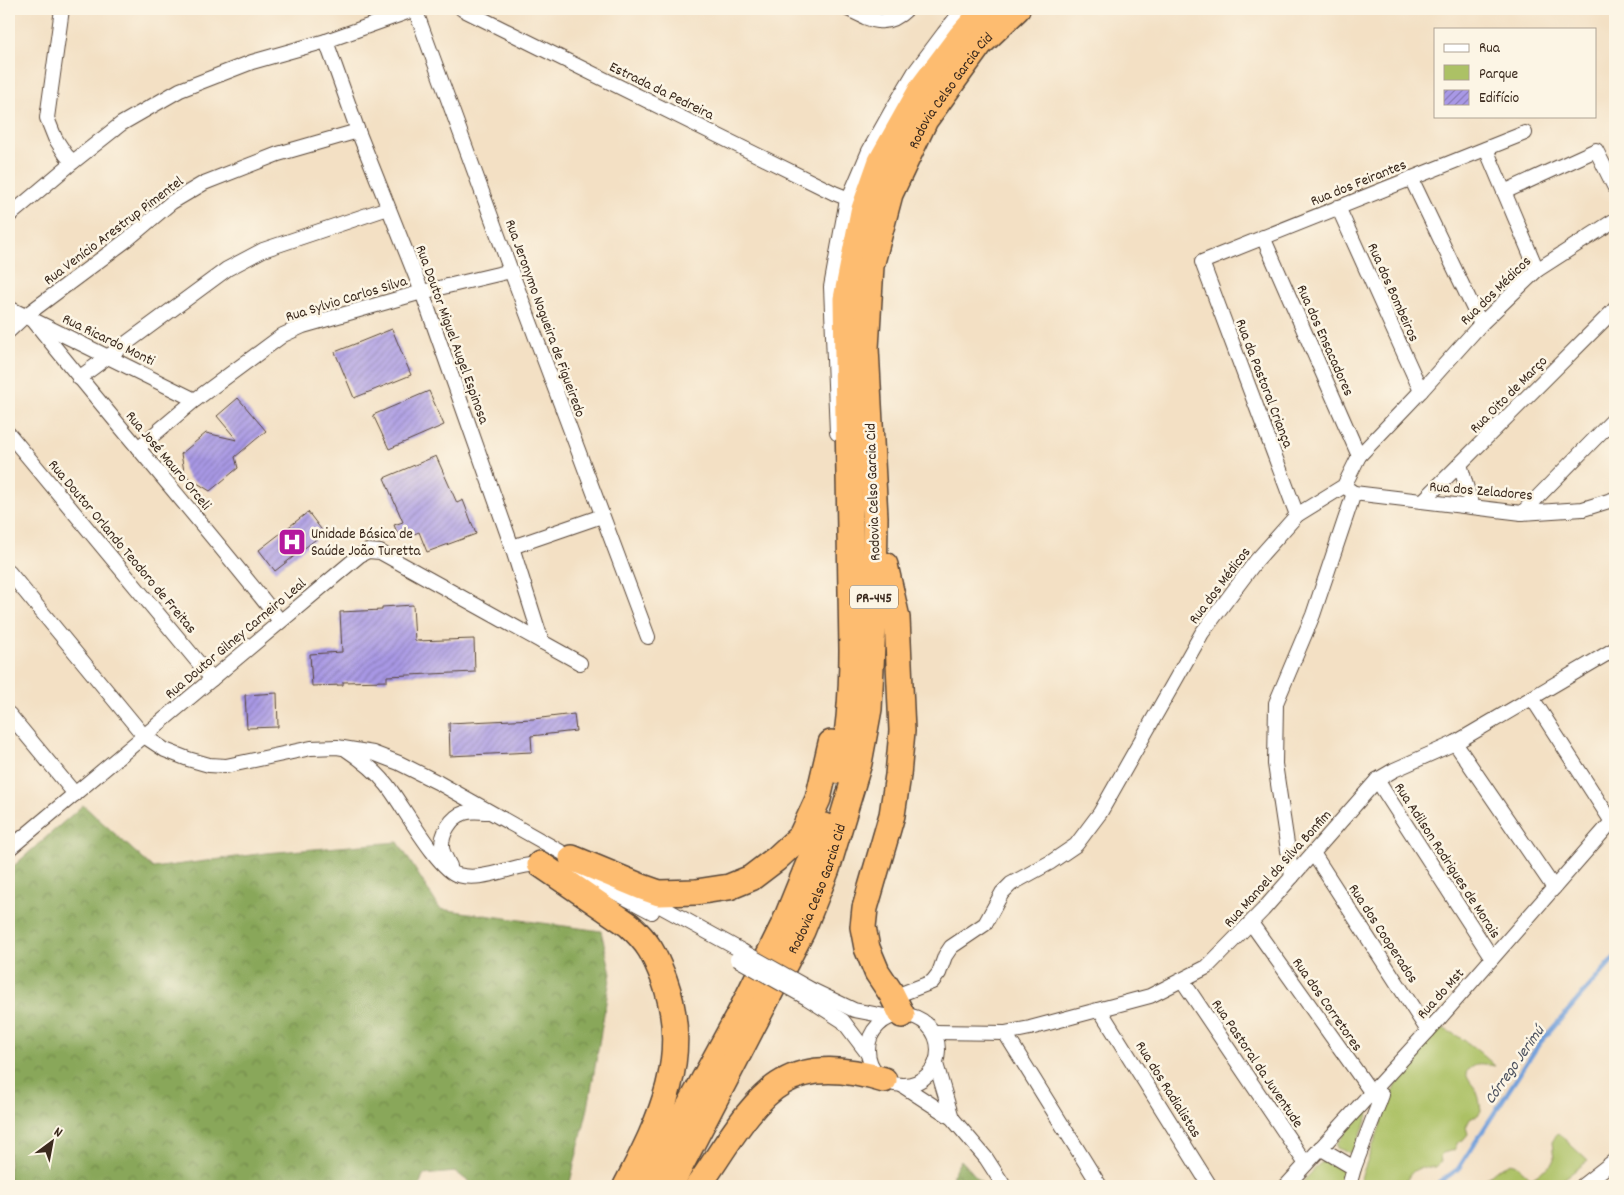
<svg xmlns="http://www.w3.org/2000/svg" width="1624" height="1195" font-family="Dekko,sans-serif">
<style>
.green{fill:#acc165;stroke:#747642}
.forest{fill:url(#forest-crowns);stroke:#62683c}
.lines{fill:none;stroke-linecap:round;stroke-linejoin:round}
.stream{stroke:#73a1db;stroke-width:4.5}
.building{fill:url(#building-hatch)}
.street-casing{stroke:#574537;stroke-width:16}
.highway-casing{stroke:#574537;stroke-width:28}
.street{stroke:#fff;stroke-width:14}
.highway{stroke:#fdbc70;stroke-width:25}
.street-bridge-casing{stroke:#574537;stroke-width:16;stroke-linecap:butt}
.street-bridge{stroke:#fff;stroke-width:14}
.labels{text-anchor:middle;stroke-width:5;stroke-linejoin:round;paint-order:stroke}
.shield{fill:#fcf5e5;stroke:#75675a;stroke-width:1}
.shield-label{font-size:14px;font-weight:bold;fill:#3b2a1e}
.street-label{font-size:15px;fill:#3b2a1e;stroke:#fcf5e5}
.poi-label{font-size:15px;fill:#3b2a1e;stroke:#fcf5e5;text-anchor:start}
.water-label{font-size:16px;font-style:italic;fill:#4f5460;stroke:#fcf5e5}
</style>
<defs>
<pattern id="forest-crowns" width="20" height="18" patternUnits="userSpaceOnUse" patternTransform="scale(1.25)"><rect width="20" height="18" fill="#89a75a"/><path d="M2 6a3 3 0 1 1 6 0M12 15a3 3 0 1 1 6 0" fill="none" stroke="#71884a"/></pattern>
<pattern id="building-hatch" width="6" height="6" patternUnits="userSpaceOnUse" patternTransform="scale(1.25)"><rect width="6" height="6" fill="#a898e5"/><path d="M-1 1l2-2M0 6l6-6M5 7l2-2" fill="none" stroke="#8a7cb9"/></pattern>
</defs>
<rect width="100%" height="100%" fill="#fcf5e5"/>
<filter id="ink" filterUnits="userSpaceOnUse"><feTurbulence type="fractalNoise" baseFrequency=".02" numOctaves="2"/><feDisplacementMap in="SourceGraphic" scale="10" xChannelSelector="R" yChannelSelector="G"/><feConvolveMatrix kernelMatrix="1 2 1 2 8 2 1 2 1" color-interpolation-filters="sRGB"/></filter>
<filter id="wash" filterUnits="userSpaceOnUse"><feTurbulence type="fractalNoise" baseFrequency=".0096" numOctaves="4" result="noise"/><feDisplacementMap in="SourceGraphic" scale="20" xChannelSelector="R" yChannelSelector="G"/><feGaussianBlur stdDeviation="1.12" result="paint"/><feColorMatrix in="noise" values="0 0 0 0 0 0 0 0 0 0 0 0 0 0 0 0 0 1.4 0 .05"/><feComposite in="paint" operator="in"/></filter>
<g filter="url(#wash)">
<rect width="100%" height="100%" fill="#f3e0c4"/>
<!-- green -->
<g class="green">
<path d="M 1441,1028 C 1462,1036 1479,1051 1495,1066 C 1482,1064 1474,1060 1466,1073 C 1469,1084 1475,1085 1478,1095 C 1480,1100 1480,1106 1481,1111 L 1478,1115 L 1470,1119 L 1466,1127 L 1468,1134 L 1463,1140 L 1458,1142 L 1454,1150 L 1443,1153 L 1440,1156 L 1441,1162 L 1436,1167 C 1417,1167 1412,1168 1404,1186 L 1358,1186 L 1396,1083 L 1434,1031 Z"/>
<polygon points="1367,1106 1371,1108 1353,1154 1337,1148 1336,1144"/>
<polygon points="1558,1133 1588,1161 1554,1186 1473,1186 1483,1181 1496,1170 1512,1163 1517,1165 1531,1178 1551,1165 1554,1159 1552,1142"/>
<polygon points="1322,1161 1330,1162 1344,1171 1345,1176 1341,1186 1299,1186"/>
</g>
<!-- forest -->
<g class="forest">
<polygon points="83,805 153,868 266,853 398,842 440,909 601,931 611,973 588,1108 569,1186 474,1186 456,1172 423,1175 419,1186 9,1186 9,870"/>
<polygon points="961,1160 985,1186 957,1186 952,1175"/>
</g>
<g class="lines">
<!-- stream -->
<polyline class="stream" points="1434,1186 1458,1169 1539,1044 1615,957"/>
</g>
<g id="blocks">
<!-- building -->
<g class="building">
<polygon points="392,329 411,375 354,398 335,352"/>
<polygon points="429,391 444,425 389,449 373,415"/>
<polygon points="238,398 266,431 235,457 238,468 210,491 189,478 184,471 181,454 206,433 237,440 217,416"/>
<polygon points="436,456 457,503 463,500 476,534 427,552 419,532 400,540 394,525 403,522 384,478"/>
<polygon points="308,512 324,533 275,571 259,550"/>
<polygon points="413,605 415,641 474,639 475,672 387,676 387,681 343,682 343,685 312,686 310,654 342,652 340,612 382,610 382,607"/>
<polygon points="277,693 278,727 247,728 245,695"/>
<polygon points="574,714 576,731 531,736 532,752 450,756 449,723 533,719"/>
</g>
</g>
</g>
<g filter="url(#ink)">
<use href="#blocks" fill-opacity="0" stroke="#574537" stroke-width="1"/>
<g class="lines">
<defs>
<g id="street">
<polyline points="62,9 47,118 55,138 66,155 73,162"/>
<polyline points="415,9 511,271 648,637"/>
<polyline points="462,9 834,193 849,199"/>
<path d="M 848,9 C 870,20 886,30 907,9"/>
<polyline points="326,41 358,131 422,292 512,547 542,642"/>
<polyline points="1486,149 1537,270"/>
<polyline points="1411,178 1481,324"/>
<polyline points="1504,192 1596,150 1615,188"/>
<polyline points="1338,207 1421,391"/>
<polyline points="9,216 73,162 121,124 180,90 252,62 326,41 416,9"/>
<polyline points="1263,237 1359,456"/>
<polyline points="9,308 195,400"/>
<path d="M 33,320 C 114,422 200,519 280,621"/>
<polyline points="9,331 25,316 128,239 172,202 204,183 278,154 358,131"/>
<polyline points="79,378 227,269 263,250 388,208"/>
<polyline points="837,433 831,287 846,205 869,151 892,110 914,73 944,33 963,9"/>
<polyline points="9,434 212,679"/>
<polyline points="138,448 195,400 283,335 303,326 422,292 511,271"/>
<polyline points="1460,464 1472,507"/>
<polyline points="1348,489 1354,493 1522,513 1583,509 1615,499"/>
<polyline points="1423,501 1615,309"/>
<polyline points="1522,513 1615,418"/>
<polyline points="1297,515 1202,262 1525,133"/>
<polyline points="512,547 602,516"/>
<polyline points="9,572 144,736 165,750 188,759 209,765 226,766 311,748 337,747 373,753 399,763 439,783 577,861"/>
<polyline points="1532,698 1612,822"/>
<polyline points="9,714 75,794"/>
<polyline points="1455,743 1554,888"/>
<path d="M 347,750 C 362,760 376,771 387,785 C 402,804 438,870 458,875 C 486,883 518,861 545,865"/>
<polyline points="1377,780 1492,958"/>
<polyline points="9,849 360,555 368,551 380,552 580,663"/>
<polyline points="1313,853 1428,1031"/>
<path d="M 450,866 C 447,860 443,854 442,848 C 441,834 451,817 464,813 C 472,810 480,812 488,812"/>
<polyline points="571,871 605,887 652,912"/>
<polyline points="1292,877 1275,764 1276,703 1313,615 1354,493"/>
<polyline points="642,896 742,951"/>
<polyline points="1251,923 1379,1103"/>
<polyline points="1182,980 1306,1164"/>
<polyline points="812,990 854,1010 890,1017"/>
<polyline points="893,997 932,982 939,973 945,956 951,947 985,924 1002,893 1011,884 1051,862 1076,845 1100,813 1202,633 1256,561 1297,515 1344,486 1359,456 1421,391 1481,324 1537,270 1615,220"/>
<polyline points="807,998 843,1021 868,1054"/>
<polyline points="1100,1010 1210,1186"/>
<circle cx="903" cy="1050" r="35"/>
<polyline points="934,1032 1005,1033 1030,1028 1150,996 1207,967 1263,910 1377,780 1394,770 1455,743 1615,649"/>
<polyline points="1005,1033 1100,1186"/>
<polyline points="936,1064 952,1118"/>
<polyline points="903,1086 952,1118 986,1158 1004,1186"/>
<polyline points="1320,1148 1354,1168"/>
<polyline points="1286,1186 1439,1019 1615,818"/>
<polyline points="1349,1186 1354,1168 1382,1095"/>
<polyline points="1582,1186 1615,1160"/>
</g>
<g id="highway">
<polyline points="885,565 897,618 902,731 898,775 892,815 865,908 863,927 867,948 877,972 891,993 902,1015"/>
<path d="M 840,771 C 850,732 852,690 852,650 L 846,299 L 863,212 L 881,161 L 922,88 L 961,36 L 985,9"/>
<polyline points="572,858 642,887 659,893 696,892 729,887 751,878 776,859 801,836 818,799 831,743"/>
<path d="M 540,864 L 629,925 C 649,943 654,954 664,979 C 692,1056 661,1119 626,1186"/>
<polyline points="646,1186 740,1013 785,922 824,826"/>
<path id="s1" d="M 670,1186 L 802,931 L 827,869 L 859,763 L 869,709 L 874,603 L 875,517 L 866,348 L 871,266 L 890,194 L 925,120 L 980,44 L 1017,9"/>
<path d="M 698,1186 C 721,1155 749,1101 783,1082 C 813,1064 852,1070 884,1080"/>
</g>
</defs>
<!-- street casing -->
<use href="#street" class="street-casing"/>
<!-- highway casing -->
<use href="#highway" class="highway-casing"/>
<!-- street -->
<use href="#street" class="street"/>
<!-- highway -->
<use href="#highway" class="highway"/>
<defs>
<g id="street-bridge">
<polyline points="742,951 812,990"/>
<polyline points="737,959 807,998"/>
</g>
</defs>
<!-- street-bridge casing -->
<use href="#street-bridge" class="street-bridge-casing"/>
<!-- street-bridge -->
<use href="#street-bridge" class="street-bridge"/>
</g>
</g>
<!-- icons -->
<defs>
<symbol id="hospital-square" viewBox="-11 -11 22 22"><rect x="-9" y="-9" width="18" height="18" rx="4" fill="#b5179e" stroke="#fcf5e5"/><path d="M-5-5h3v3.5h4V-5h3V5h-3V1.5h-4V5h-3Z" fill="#fff"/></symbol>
</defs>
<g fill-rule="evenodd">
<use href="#hospital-square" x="276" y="526" width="32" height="32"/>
</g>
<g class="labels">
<!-- shield labels -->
<rect class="shield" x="850" y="585.5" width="48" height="23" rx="4"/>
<g class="shield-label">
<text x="874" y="602">PR-445</text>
</g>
<!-- street labels -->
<g class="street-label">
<text transform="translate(662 90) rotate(26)" y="5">Estrada da Pedreira</text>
<text dy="5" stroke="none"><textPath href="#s1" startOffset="1158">Rodovia Celso Garcia Cid</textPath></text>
<text transform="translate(1358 182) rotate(-22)" y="5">Rua dos Feirantes</text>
<text transform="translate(113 230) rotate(-37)" y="5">Rua Venício Arestrup Pimentel</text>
<text transform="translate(1495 290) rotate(-44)" y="5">Rua dos Médicos</text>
<text transform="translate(1394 292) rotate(66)" y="5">Rua dos Bombeiros</text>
<text transform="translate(346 298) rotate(-17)" y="5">Rua Sylvio Carlos Silva</text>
<text transform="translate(546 318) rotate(70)" y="5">Rua Jeronymo Nogueira de Figueiredo</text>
<text transform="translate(453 334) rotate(70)" y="5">Rua Doutor Miguel Augel Espinosa</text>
<text transform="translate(109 339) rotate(26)" y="5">Rua Ricardo Monti</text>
<text transform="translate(1326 340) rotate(66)" y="5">Rua dos Ensacadores</text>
<text transform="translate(1265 383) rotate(69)" y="5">Rua da Pastoral Criança</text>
<text transform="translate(1508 394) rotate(-45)" y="5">Rua Oito de Março</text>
<text transform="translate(169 460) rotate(50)" y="5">Rua José Mauro Orceli</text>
<text transform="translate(1481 490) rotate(5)" y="5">Rua dos Zeladores</text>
<text transform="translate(872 492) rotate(-92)" y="5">Rodovia Celso Garcia Cid</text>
<text transform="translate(123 546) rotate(50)" y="5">Rua Doutor Orlando Teodoro de Freitas</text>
<text transform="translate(1219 585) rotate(-53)" y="5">Rua dos Médicos</text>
<text transform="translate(235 638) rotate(-40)" y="5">Rua Doutor Gilney Carneiro Leal</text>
<text transform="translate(1448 860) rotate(57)" y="5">Rua Adilson Rodrigues de Morais</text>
<text transform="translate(1277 868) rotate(-48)" y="5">Rua Manoel da Silva Bonfim</text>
<text dy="5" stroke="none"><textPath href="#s1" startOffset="332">Rodovia Celso Garcia Cid</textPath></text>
<text transform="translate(1384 933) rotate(57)" y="5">Rua dos Cooperados</text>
<text transform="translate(1440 993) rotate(-48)" y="5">Rua do Mst</text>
<text transform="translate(1328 1004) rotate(55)" y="5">Rua dos Corretores</text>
<text transform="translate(1258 1063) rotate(56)" y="5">Rua Pastoral da Juventude</text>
<text transform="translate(1169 1089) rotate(58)" y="5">Rua dos Radialistas</text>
</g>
<!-- poi labels -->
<g class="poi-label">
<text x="311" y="538">Unidade Básica de<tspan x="311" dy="17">Saúde João Turetta</tspan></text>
</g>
<!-- water labels -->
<g class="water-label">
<text transform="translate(1513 1064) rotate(-55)" y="6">Córrego Jerimú</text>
</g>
</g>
<!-- margin -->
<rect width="1624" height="1195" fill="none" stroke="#fcf5e5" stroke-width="30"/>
<!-- legend -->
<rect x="1434" y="28" width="162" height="90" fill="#fcf5e5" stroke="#afa495"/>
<rect x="1444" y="44" width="25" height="8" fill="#ffffff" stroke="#afa495"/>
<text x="1479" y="52" font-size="15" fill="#3b2a1e">Rua</text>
<rect x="1444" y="65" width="25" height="15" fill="#acc165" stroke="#afa495"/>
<text x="1479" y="78" font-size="15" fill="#3b2a1e">Parque</text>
<rect x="1444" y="90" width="25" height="15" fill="url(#building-hatch)" stroke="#afa495"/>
<text x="1479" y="102" font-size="15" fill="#3b2a1e">Edifício</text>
<!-- north arrow -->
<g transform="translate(52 1142) rotate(32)" stroke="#fcf5e5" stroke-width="4" paint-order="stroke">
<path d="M0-4L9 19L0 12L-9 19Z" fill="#3b2a1e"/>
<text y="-8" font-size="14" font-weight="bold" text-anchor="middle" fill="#3b2a1e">N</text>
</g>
</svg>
